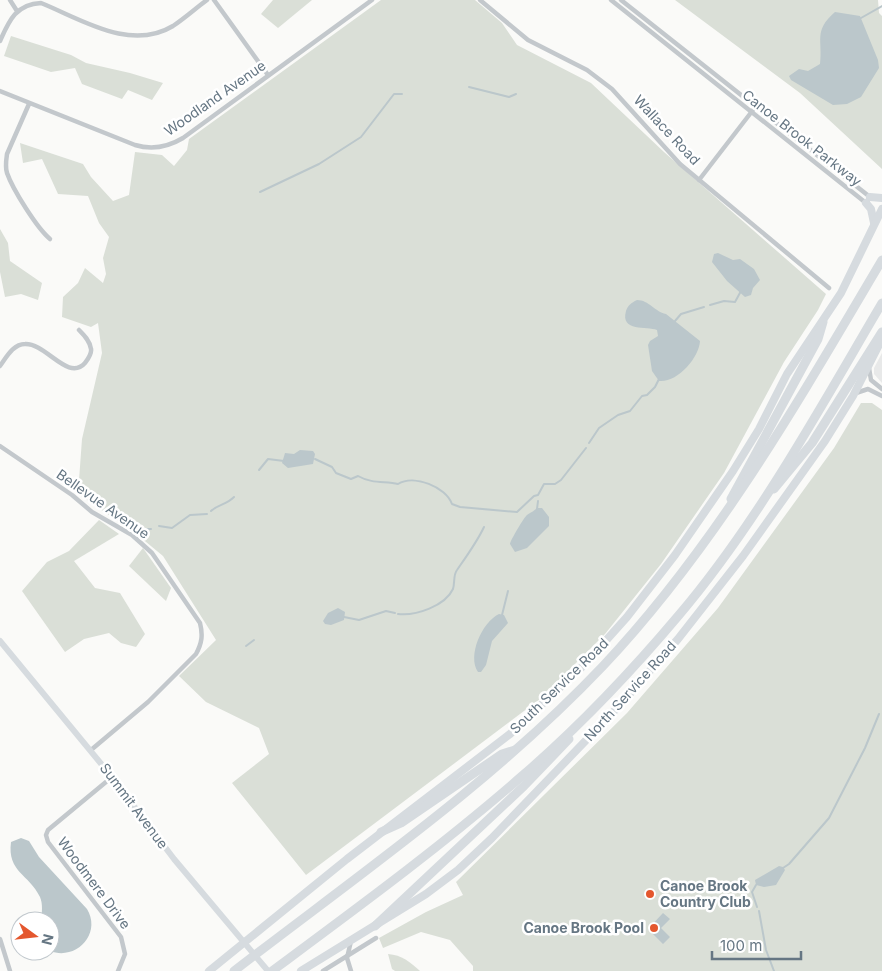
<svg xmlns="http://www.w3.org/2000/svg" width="882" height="971" font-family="Inter,sans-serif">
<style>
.built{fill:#e8e9e9}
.green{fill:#dadfd7}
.water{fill:#bbc7cb}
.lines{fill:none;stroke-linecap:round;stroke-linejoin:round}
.stream{stroke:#bbc7cb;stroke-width:2}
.street{stroke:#c3c8cc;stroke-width:4.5}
.secondary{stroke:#d6dbdf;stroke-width:6}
.primary{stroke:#d6dbdf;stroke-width:8}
.highway{stroke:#d6dbdf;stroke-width:9}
.poi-dot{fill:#e4572e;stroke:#fff;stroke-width:2}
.labels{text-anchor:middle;stroke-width:5;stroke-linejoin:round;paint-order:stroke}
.street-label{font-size:14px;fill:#657683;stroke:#fff}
.poi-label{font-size:14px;font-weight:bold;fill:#657683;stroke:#fff;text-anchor:start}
</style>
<rect width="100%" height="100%" fill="#fafaf8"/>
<!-- built -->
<polygon class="built" points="882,353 882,383 874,374 874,368"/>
<!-- green -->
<g class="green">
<polygon points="273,0 312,0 278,28 261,14"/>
<polygon points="381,0 475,0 502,23 517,45 591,83 664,152 826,294 818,310 784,362 724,473 661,564 605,634 540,699 306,875 232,783 269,754 259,728 206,702 179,676 216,640 163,556 134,532 78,494 82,439 102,353 98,323 91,327 62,317 63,297 78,283 85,268 103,283 106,274 103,258 109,237 99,223 88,196 58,194 42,159 23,163 20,143 83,164 91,177 113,201 129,195 135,152 162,155 174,166 187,150 189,139"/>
<polygon points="675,0 878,0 879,13 882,16 882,169 800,93"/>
<polygon points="11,36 71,55 86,63 130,73 163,83 152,100 128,90 122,99 82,84 75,68 51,72 4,56"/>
<polygon points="0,229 8,243 10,261 42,283 38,300 21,294 5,297 0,272"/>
<polygon points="861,403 872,403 882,410 882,971 473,971 473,966 450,940 421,932 383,948 379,938 426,912 463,895 456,882 627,713 718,608 834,448"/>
<polygon points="99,520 119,534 74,561 95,588 120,593 145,634 136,647 121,643 109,633 84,639 65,652 22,591 47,562 69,551"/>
<polygon points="143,548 171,588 166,601 129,566"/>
<path d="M 388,954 C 402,955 410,962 420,971 L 395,971 L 392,969 Z"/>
</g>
<!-- water -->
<g class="water">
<path d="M 835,12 L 860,16 L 878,60 L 879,68 L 861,97 L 847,104 L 833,105 L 791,80 L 789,76 L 799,69 L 808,71 L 820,64 C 823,40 813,31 835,12 Z"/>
<polygon points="718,253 733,260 740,259 754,269 760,280 753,288 751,295 745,297 727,281 712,262 714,254"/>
<path d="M 637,300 C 649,300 655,312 666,314 L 700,341 C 699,358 677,383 659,381 L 652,371 L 648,345 L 650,341 L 658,336 L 657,330 C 647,326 620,332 626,311 C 628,305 631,303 637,300 Z"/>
<polygon points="300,450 313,451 315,454 313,464 288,468 282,463 285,453 294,454"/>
<path d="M 537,508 L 542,508 L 549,517 L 549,526 L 527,548 L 515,552 L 510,544 C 510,541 525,516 527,515 C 531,512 533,512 537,508 Z"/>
<polygon points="338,608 345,612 344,620 331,625 325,624 323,621 328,613"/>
<path d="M 499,614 L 504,615 L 508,623 L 492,641 L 486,665 L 481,672 L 478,672 C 467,656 482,622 499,614 Z"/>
<path d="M 21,838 L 29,841 L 39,857 L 87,909 C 102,934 76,961 50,951 L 50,921 L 41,921 C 42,913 43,904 40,897 C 29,874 7,872 11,842 Z"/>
<polygon points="779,866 783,867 785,870 776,885 764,887 756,885 755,880"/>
<polygon points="663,913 670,919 661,928 670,937 663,944 648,929"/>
</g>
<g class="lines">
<!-- stream -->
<g class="stream">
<polyline points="861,18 882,6"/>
<polyline points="469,87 509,97 516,94"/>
<polyline points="260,192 319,164 361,137 394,94 402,94"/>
<polyline points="710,305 724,301 735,302 741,291"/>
<polyline points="675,321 681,314 704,307"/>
<polyline points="589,443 599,428 618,415 630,411 642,396 647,395 655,387 659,379"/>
<path d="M 315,459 L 332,467 L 336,473 L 351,479 L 358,476 C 372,484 385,481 398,484 C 414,474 446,487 452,504 L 460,507 L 517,512 L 534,496 L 538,495 L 544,484 L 555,484 L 561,480 L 586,448"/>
<polyline points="259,470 268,459 284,461"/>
<polyline points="537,509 538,501"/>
<path d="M 211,511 C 219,504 226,505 234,497"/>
<polyline points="159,526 172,528 190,515 207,514"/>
<polyline points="131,529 151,529"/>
<path d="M 398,614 C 416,616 445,606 453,589 C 455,583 453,575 457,570 C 466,557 477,542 484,527"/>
<polyline points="502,615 508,591"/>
<polyline points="344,617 359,620 386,611 395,613"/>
<polyline points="246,646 254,640"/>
<polyline points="783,868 789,864 829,818 865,748 879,714"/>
<polyline points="756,885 752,892 757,907"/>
<polyline points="759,911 766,950 774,971"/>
</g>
<!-- street -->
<g class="street">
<polyline points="10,0 17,11"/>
<polyline points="214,0 268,75"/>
<polyline points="480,0 528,40 587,70 612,89 680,164 829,288"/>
<polyline points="611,0 866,203 870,197 621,0"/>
<path d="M 0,41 C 9,21 16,4 41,3 C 81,19 130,52 173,26 C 185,18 196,8 207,0"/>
<path d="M 0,91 L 135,145 C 152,150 168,147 183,138 L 372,0"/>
<path d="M 29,104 L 7,154 C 6,161 5,167 7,173 C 13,190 37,228 50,239"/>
<polyline points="699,180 753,110"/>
<path d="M 0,366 C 6,358 13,344 25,344 C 46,343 68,382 85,363 C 88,359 92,354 91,349 C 90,341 84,335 79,330"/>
<polyline points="869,368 871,380 882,389"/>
<polyline points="856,393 868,389 882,396"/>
<path d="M 0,446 L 72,495 L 92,512 L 132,535 L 152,553 L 200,623 C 203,635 202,643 196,654 L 148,702 L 91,750"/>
<polyline points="112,777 48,830 46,835 48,842 121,937 125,954 118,971"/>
<polyline points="0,939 10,971"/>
<polyline points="323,971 376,938"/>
<polyline points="351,971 347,958 351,941"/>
</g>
<!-- secondary -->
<polyline class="secondary" points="0,641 112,777 174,859 268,971"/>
<!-- primary -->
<g class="primary">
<polyline points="870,197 882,198"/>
<polyline points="866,203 871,209 874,223"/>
<polyline points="209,971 347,859 510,734 584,665 627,617 675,555 733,471 759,429 787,374 841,293 882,209"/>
<polyline points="301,971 426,894 458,870 492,838 619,706 678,639 743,556 825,441 853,396 882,339"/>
</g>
<!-- highway -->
<g class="highway">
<polyline points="774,489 812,443 882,332"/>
<polyline points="731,499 818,339 823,322"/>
<polyline points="381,832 401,823 502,754 515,750"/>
<polyline points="375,926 524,786 569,739"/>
<path d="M 234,971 C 361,873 492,783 603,666 C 716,546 798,402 882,260"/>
<path d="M 272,971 C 357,908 443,845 522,776 C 579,727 631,672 679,615 C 758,522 820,408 882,303"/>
</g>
</g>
<!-- markers -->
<g class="poi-dot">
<circle cx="650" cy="894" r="5"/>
<circle cx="654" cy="928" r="5"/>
</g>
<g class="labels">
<!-- street labels -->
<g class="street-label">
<text transform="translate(215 98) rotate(-35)" y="5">Woodland Avenue</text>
<text transform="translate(667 130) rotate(47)" y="5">Wallace Road</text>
<text transform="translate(802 138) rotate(38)" y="5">Canoe Brook Parkway</text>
<text transform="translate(103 504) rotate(35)" y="5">Bellevue Avenue</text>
<text transform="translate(559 686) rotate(-44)" y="5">South Service Road</text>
<text transform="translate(630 691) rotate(-48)" y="5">North Service Road</text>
<text transform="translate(134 806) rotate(53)" y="5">Summit Avenue</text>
<text transform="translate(94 883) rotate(53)" y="5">Woodmere Drive</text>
</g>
<!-- poi labels -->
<g class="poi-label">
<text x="660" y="891">Canoe Brook<tspan x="660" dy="16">Country Club</tspan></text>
<text x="644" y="933" text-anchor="end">Canoe Brook Pool</text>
</g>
</g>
<!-- north arrow -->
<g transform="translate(35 936) rotate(105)"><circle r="24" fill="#ffffff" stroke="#c1c8cd"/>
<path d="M0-4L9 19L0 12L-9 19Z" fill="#e4572e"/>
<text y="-8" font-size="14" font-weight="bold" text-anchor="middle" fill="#657683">N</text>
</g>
<!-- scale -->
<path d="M712 951v8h89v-8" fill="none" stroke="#657683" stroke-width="2.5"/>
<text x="720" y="951" font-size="15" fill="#657683" stroke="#ffffff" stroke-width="4" paint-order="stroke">100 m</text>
</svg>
